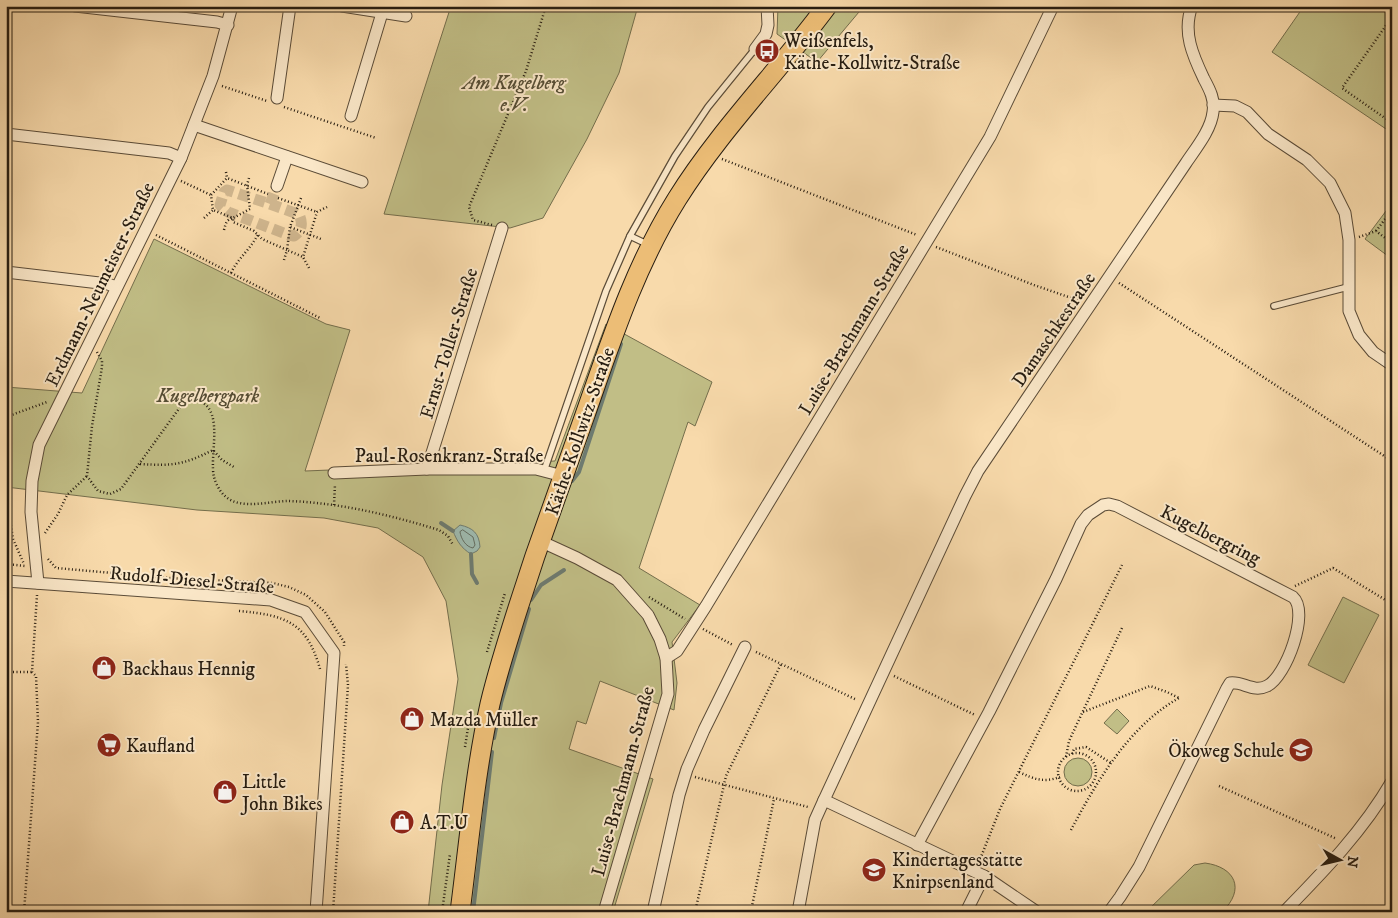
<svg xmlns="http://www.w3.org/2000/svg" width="1398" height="918" font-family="'IM FELL DW Pica',serif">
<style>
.green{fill:#c1be86;stroke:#746e4c}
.water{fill:#9ebaaf;stroke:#6e7b70}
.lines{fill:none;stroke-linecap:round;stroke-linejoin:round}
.shore{stroke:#626c60;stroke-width:1}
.stream{stroke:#6e7b70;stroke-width:4}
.street-tunnel{stroke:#ceb48c;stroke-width:11;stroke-dasharray:11 5.5;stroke-linecap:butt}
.lane-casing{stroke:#5b4c38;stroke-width:8}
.street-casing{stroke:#5b4c38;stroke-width:13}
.primary-casing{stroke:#271d11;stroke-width:21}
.path{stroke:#271d11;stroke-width:2.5;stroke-dasharray:1 2.5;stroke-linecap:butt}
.lane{stroke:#fae7c8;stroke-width:5.5}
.street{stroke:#fae7c8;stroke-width:11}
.primary{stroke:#ecbd76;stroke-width:19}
.labels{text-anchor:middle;stroke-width:4;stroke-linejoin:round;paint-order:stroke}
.poi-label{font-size:19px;fill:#271d11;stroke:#fae7c8;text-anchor:start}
.park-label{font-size:19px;font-style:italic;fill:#554d34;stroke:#fae7c8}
.street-label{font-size:19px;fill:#271d11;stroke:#fae7c8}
</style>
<rect width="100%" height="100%" fill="#f8daab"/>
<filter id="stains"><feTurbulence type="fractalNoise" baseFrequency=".004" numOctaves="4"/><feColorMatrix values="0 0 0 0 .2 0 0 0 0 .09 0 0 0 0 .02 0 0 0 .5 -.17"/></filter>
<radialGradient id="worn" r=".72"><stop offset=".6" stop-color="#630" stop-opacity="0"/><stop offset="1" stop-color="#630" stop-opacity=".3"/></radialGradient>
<!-- green -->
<g class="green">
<polygon points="451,6 638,6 619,73 587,139 543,218 510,228 384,214"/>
<polygon points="778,6 864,6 817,62 777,34"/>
<polygon points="1304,6 1392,6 1392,133 1272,52"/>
<polygon points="1392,203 1392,259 1365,239"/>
<polygon points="154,239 326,324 350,330 305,471 555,461 606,324 712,382 695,426 688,422 639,568 700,605 672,642 677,683 674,710 600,681 586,724 577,721 569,749 653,779 613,912 428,912 442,785 458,679 446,601 423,557 378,528 324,518 197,510 6,487 6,387 82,393"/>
<polygon points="1343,597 1379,615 1344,683 1308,665"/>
<polygon points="1117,709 1129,721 1117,734 1104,723"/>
<circle cx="1078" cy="772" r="14"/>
<path d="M 1205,863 C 1235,867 1246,889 1222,912 L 1146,912 L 1194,865 Z"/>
</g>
<!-- water -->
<path class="water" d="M 460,525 C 473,528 479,533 480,547 L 477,551 L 471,554 C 461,548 457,541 453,531 Z"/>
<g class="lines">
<!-- shore -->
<path class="shore" d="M 463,530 L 473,537 L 475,545 L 473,548 C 466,547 461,539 460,532 Z"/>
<!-- stream -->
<g class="stream">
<polyline points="572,481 579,472 621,344"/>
<polyline points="441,523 453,531"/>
<polyline points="471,554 472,574 477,583"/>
<polyline points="531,600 541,585 564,570"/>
<polyline points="494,738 501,703 529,609"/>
<polyline points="473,912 492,752"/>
</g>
<!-- street-tunnel -->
<path class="street-tunnel" d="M 270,204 L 295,213 L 300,217 C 303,225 301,231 294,236 L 289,235 L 228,212 L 220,205 L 224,192 L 227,190 L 270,204 L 277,186"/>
<defs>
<g id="lane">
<polyline points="649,245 630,236 675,156 708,107 755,49"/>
<polyline points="1274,306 1348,287"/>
<polyline points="544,471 606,291 630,236"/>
</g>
<g id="street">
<polyline points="75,6 217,22 228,25"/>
<polyline points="342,6 406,16"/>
<polyline points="755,49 766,34 768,25 767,6"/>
<polyline points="277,98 290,6"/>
<polyline points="1213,105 1235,106 1247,112 1268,134 1307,160 1330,183 1345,213 1349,240 1349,311 1359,335 1373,352 1392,365"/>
<polyline points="351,116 382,13"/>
<polyline points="194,125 362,182"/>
<polyline points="6,134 169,153 181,158"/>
<polyline points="277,186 287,157"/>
<polyline points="6,272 108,284 116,287"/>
<polyline points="427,469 502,228"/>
<polyline points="334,473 427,469 536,469 563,476"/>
<polyline points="540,541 577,558 617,580 648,615 660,639 666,658 668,694 604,912"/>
<polyline points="6,581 271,600 305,612 334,653 316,912"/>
<polyline points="38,583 31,512 32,481 39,445 181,158 213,76 232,6"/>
<polyline points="666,658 677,651 706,606 990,137 1053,6"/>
<path d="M 917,845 L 989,712 L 1056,579 L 1081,524 L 1088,515 L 1103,505 L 1109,504 L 1117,506 L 1293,597 C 1310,612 1286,677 1267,686 C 1253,693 1243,681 1230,683 L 1227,688 L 1139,867 L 1120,897 L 1109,912"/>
<polyline points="653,912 679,795 687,769 704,730 745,647"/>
<polyline points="798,912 815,820 824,800"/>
<polyline points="966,912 984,876"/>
<path d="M 1037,912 L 984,876 L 824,800 L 965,496 L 978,471 L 1186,163 C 1196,148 1211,130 1213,112 C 1215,100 1210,90 1204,79 C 1193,56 1182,32 1192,6"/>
<path d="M 1284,912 C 1324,871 1363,831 1392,781"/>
</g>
<path id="primary" d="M 460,912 C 469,843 475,772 490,704 C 502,654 519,605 535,556 C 552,509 568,462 585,415 C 611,341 635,266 677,199 C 720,130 778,72 827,6"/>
</defs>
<!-- lane casing -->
<use href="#lane" class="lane-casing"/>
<!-- street casing -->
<use href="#street" class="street-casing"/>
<!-- primary casing -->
<use href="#primary" class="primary-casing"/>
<!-- path -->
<g class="path">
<polyline points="1392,17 1342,88 1392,123"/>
<polyline points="222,86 267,101"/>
<polyline points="284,107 376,138"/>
<polyline points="722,159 917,235"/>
<polyline points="226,172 227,178"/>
<polyline points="249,178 247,185 250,209 233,218 213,210 211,195 227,178 268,194"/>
<polyline points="181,181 211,195"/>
<polyline points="278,198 317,212"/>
<polyline points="301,198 290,227 321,239"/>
<polyline points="204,218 213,210"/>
<polyline points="492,225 473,220 469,207 526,71 546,6"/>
<polyline points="290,227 287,250 303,257"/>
<path d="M 224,230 C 226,223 226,220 233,218 L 233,222 L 254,231 L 262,239 L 287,250 L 284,260"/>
<polyline points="1376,231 1392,210"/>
<polyline points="156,235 320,318"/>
<polyline points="1359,237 1376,231 1392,243"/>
<polyline points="936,247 1034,285 1080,301"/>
<polyline points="309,268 303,257 317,212 327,207"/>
<path d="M 231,273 C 238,258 251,249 258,234"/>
<polyline points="1119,283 1392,461"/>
<path d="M 97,352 L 102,361 L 102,367 L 92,426 L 87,476 L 98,491 L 110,494 L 121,489 L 183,403 C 189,400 195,400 201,402 C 224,412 209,457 214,477 C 216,484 220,492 226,497 C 242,510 269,501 289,501 C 341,503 390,515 439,530 L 448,536 L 453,545"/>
<polyline points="6,417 47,402"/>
<path d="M 140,464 C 173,466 183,465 213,450 L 222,460 L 234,467"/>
<polyline points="6,494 13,539 24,564"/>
<polyline points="334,505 335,484"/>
<polyline points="45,533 58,514 67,495 87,476"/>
<polyline points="48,559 56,568 169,578 272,583 289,587 306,595 325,612 344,642 344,646"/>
<polyline points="6,564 25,566"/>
<polyline points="1295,586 1333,568 1392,604"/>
<polyline points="649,597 685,619"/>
<path d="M 239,611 C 285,615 307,622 320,669"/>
<polyline points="703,629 733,645"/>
<polyline points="487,652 505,593"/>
<polyline points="756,652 857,700"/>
<polyline points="6,672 32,672"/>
<polyline points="894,676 975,715"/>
<polyline points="1083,712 1150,686 1167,692 1179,698"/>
<polyline points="465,747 470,715"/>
<circle cx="1077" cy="772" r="19"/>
<polyline points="1072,754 1074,749 1086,747 1111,763"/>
<polyline points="1066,757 1069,741 1122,628"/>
<path d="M 1019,772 C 1034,779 1043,783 1060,777"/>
<polyline points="695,777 808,807"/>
<polyline points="1219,786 1337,839"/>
<path d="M 1071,830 C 1097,781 1129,726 1179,698"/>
<polyline points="979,862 1000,809 1122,565"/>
<polyline points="751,911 774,799"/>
<polyline points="24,912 38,722 36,676 32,672 37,595"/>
<polyline points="333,912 348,685 346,664"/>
<polyline points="442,912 450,854"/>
<polyline points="695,912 726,776 781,664"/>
</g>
<!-- lane -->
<use href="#lane" class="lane"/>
<!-- street -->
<use href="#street" class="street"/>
<!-- primary -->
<use href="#primary" class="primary"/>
</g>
<!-- icons -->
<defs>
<symbol id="bus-disc" viewBox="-11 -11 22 22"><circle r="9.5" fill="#8f2418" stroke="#fae7c8"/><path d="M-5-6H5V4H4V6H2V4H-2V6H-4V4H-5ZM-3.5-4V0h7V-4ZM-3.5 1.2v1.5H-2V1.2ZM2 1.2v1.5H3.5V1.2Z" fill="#fff"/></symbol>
<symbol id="shop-disc" viewBox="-11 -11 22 22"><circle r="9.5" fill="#8f2418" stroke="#fae7c8"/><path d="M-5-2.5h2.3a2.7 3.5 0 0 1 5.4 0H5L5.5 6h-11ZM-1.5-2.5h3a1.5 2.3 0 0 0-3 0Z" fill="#fff"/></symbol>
<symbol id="supermarket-disc" viewBox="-11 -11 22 22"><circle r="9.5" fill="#8f2418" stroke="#fae7c8"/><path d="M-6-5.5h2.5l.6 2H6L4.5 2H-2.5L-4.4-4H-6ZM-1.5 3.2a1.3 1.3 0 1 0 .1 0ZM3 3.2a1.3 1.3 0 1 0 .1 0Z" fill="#fff"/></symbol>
<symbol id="school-disc" viewBox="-11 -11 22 22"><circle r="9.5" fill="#8f2418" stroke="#fae7c8"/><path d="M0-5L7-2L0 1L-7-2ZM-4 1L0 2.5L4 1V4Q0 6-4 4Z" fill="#fff"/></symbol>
</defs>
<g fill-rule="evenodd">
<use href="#bus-disc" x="753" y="37" width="28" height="28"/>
<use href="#shop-disc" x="90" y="654" width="28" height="28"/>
<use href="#shop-disc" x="398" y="705" width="28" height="28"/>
<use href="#supermarket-disc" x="95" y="731" width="28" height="28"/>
<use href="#school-disc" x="1287" y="736" width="28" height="28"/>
<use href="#shop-disc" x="211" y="778" width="28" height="28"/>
<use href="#shop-disc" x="388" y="808" width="28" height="28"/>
<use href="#school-disc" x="860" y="856" width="28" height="28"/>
</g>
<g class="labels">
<!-- poi labels -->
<g class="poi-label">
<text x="784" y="47">Weißenfels,<tspan x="784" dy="22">Käthe-Kollwitz-Straße</tspan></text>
<text x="122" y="675">Backhaus Hennig</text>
<text x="430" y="726">Mazda Müller</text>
<text x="126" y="752">Kaufland</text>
<text x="1284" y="757" text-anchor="end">Ökoweg Schule</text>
<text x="242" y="788">Little<tspan x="242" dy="22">John Bikes</tspan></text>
<text x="420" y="829">A.T.U</text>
<text x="892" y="866">Kindertagesstätte<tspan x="892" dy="22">Knirpsenland</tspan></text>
</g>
<!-- park labels -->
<g class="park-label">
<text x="514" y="89">Am Kugelberg<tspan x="514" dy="22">e.V.</tspan></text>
<text x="208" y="402">Kugelbergpark</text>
</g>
<!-- street labels -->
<g class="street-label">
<text transform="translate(99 284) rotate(-64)" y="7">Erdmann-Neumeister-Straße</text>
<text transform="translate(853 329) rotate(-59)" y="7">Luise-Brachmann-Straße</text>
<text transform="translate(1053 329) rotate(-56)" y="7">Damaschkestraße</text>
<text transform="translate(448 343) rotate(-73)" y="7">Ernst-Toller-Straße</text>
<text transform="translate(579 431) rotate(-71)" y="7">Käthe-Kollwitz-Straße</text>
<text x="449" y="462">Paul-Rosenkranz-Straße</text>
<text transform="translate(1211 534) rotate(27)" y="7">Kugelbergring</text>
<text transform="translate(192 579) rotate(5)" y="7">Rudolf-Diesel-Straße</text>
<text transform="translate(622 781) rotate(-75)" y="7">Luise-Brachmann-Straße</text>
</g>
</g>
<!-- margin -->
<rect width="1398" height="918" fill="none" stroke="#f8daab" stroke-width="25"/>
<rect x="8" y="8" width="1383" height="903" fill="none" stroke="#271d11" stroke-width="2.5"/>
<rect x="12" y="12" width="1373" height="893" fill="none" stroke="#271d11"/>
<!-- north arrow -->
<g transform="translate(1340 860) rotate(98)" stroke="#fae7c8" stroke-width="4" paint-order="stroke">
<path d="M0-4L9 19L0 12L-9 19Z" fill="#271d11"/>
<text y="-8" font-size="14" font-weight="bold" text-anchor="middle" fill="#271d11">N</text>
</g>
<rect width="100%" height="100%" filter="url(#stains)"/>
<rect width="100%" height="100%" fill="url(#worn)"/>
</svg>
